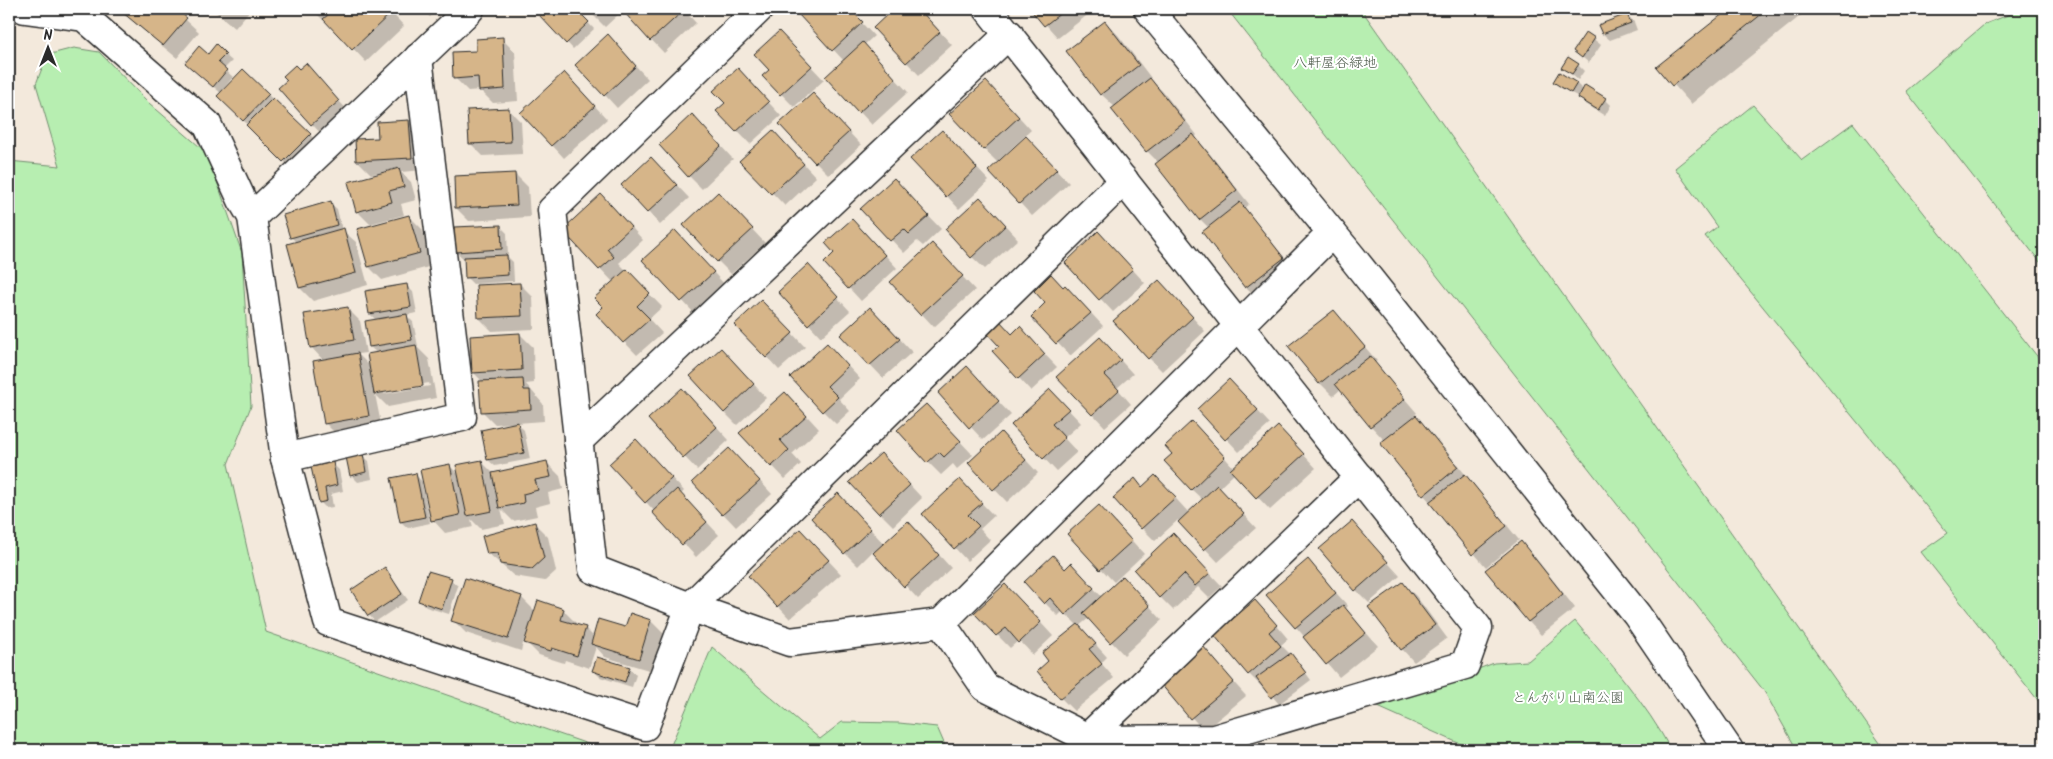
<svg xmlns="http://www.w3.org/2000/svg" width="2053" height="759" font-family="Kalam,'Klee One',sans-serif">
<style>
.green{fill:#b7eeb1;stroke:#718c6e}
.shadow{fill:#0003;fill-rule:evenodd}
.building{fill:#d6b589;stroke:#2b2b2b}
.lines{fill:none;stroke-linecap:round;stroke-linejoin:round}
.minor-casing{stroke:#2b2b2b;stroke-width:31}
.minor{stroke:#fff;stroke-width:28}
.labels{text-anchor:middle;stroke-width:4;stroke-linejoin:round;paint-order:stroke}
.park-label{font-size:14px;fill:#4e5c4c;stroke:#fff}
</style>
<rect width="100%" height="100%" fill="#f3e9dc"/>
<filter id="ink" filterUnits="userSpaceOnUse"><feTurbulence type="fractalNoise" baseFrequency=".02" numOctaves="2"/><feDisplacementMap in="SourceGraphic" scale="10" xChannelSelector="R" yChannelSelector="G"/><feConvolveMatrix kernelMatrix="1 2 1 2 8 2 1 2 1" color-interpolation-filters="sRGB"/></filter>
<g filter="url(#ink)">
<!-- green -->
<g class="green">
<polygon points="1227,9 1361,9 1885,750 1797,750 1764,691"/>
<polygon points="2013,9 2044,9 2044,267 1906,91 1985,24 2013,13"/>
<polygon points="74,48 99,52 149,103 207,153 242,253 251,406 228,464 266,632 605,750 9,750 9,161 60,166 36,84 47,55"/>
<polygon points="1753,105 1802,160 1853,123 2044,365 2044,708 1921,552 1948,533 1705,236 1717,227 1675,168"/>
<path d="M 1575,621 C 1609,662 1646,703 1671,750 L 1474,750 L 1378,707 L 1494,663 L 1528,661 Z"/>
<polygon points="712,647 820,739 842,722 899,723 937,727 947,750 669,750"/>
</g>
<!-- shadow -->
<g class="shadow">
<polygon points="127,9 174,9 199,32 177,58 137,25 124,12"/>
<polygon points="212,9 251,9 235,28"/>
<polygon points="312,9 388,9 404,26 366,62 324,18 323,20"/>
<polygon points="422,9 438,9 430,17"/>
<polygon points="548,9 575,9 594,29 573,49 541,15"/>
<polygon points="587,9 683,9 696,23 664,53 623,10 605,27"/>
<polygon points="703,9 711,9 707,12"/>
<polygon points="806,9 849,9 874,36 864,45 908,92 872,125 827,77 844,61 800,14"/>
<polygon points="895,9 919,9 952,45 919,75 874,28"/>
<polygon points="934,9 947,9 940,15"/>
<polygon points="1032,9 1095,9 1058,38"/>
<polygon points="1731,9 1809,9 1691,104 1658,67"/>
<polygon points="1627,15 1634,22 1637,30 1610,40 1603,34 1600,25"/>
<polygon points="1105,22 1118,35 1151,78 1150,79 1163,92 1197,135 1195,137 1206,149 1249,204 1244,208 1296,272 1259,300 1246,287 1209,228 1200,219 1159,163 1147,151 1115,107 1101,94"/>
<polygon points="1586,33 1601,45 1589,63 1575,51"/>
<polygon points="502,39 515,52 518,101 493,103 480,90 468,91 455,78 478,52"/>
<polygon points="792,46 824,80 794,107 764,76"/>
<polygon points="620,49 648,79 617,108 605,95"/>
<polygon points="208,55 225,55 232,61 224,69 233,77 223,89 224,91 243,71 323,147 297,174 219,96 222,94 186,63"/>
<polygon points="306,65 351,114 324,137 279,88"/>
<polygon points="1578,65 1584,71 1578,80 1563,67"/>
<polygon points="1555,82 1577,84 1584,91 1605,99 1611,105 1605,116 1586,104 1579,97 1561,88"/>
<polygon points="751,83 781,116 750,144 718,111"/>
<polygon points="577,87 607,119 564,158 552,145"/>
<polygon points="999,95 1031,130 997,162 984,149"/>
<polygon points="826,108 861,145 829,175 816,162"/>
<polygon points="508,109 521,122 523,154 483,156 470,143"/>
<polygon points="409,122 422,134 424,170 401,172 411,182 416,200 401,204 404,215 370,224 357,211 379,173 371,174 358,161"/>
<polygon points="705,129 733,159 702,189 689,176"/>
<polygon points="786,145 816,177 785,206 741,161"/>
<polygon points="955,145 989,181 959,209 947,196"/>
<polygon points="1039,151 1069,183 1032,216 1020,203"/>
<polygon points="651,158 689,198 660,225 648,212"/>
<polygon points="515,174 528,187 530,217 469,221 456,208"/>
<polygon points="906,193 941,229 923,246 917,241 904,253 862,209"/>
<polygon points="330,203 337,209 342,230 356,242 368,285 313,301 300,288 296,242 291,237"/>
<polygon points="731,207 765,243 731,274 718,261"/>
<polygon points="614,208 643,240 619,263 662,307 649,319 662,333 637,355 597,314 605,307 613,282 564,230"/>
<polygon points="993,212 1018,239 985,269 972,257"/>
<polygon points="409,216 422,229 432,266 382,280 369,267"/>
<polygon points="500,226 507,233 508,257 513,262 514,281 473,284 466,277 466,258 463,258 456,252"/>
<polygon points="865,233 897,268 861,301 849,288"/>
<polygon points="688,245 726,286 695,314 644,260"/>
<polygon points="1111,246 1145,283 1113,312 1067,263"/>
<polygon points="945,258 975,290 934,327 892,282"/>
<polygon points="820,279 850,311 821,337 809,324"/>
<polygon points="520,284 533,297 534,329 492,331 479,318"/>
<path d="M 407,286 L 413,292 L 417,313 L 406,315 L 413,322 L 418,346 L 416,346 L 429,359 L 436,398 L 388,407 L 375,394 L 382,429 L 339,437 L 326,424 L 314,362 L 323,360 L 311,347 L 347,308 L 360,321 L 366,353 L 358,354 L 371,367 L 377,353 L 370,347 L 377,321 L 370,314 ZM 429,383 L 430,386 L 384,394 L 384,391 Z"/>
<polygon points="1063,288 1078,299 1103,326 1070,356 1033,317"/>
<polygon points="1171,294 1205,331 1162,371 1149,358"/>
<polygon points="1334,311 1377,361 1374,363 1417,413 1414,415 1429,430 1519,540 1486,567 1424,495 1385,441 1371,426 1341,389 1333,396 1320,383"/>
<polygon points="774,314 805,347 779,370 767,357"/>
<polygon points="883,321 912,352 883,378 842,335"/>
<polygon points="520,334 533,347 534,383 526,384 543,404 544,421 517,423 524,430 530,459 495,466 488,460 513,423 495,424 482,411 483,382 474,373"/>
<polygon points="1012,335 1032,341 1057,367 1031,391 1019,378"/>
<polygon points="827,344 860,379 839,399 850,411 836,424 823,411"/>
<polygon points="1113,352 1133,374 1117,388 1131,404 1105,427 1058,377"/>
<polygon points="734,362 766,398 737,425 724,412"/>
<polygon points="979,381 1011,415 983,440 939,393"/>
<polygon points="1242,394 1270,424 1239,452 1199,409"/>
<polygon points="695,403 729,440 697,470 649,419"/>
<polygon points="1063,404 1081,423 1064,438 1077,452 1056,471 1013,425"/>
<polygon points="798,406 819,429 792,454 801,464 785,479 741,433"/>
<polygon points="938,418 973,455 957,469 953,464 941,475 928,462"/>
<polygon points="1205,435 1234,468 1291,441 1316,468 1270,510 1235,473 1219,488 1256,528 1218,562 1178,520 1155,541 1142,528 1143,488 1168,490 1189,513 1203,500 1191,489"/>
<polygon points="1014,447 1038,473 1007,502 969,463"/>
<polygon points="649,454 684,491 681,494 719,535 696,557 646,502"/>
<polygon points="362,455 369,461 372,479 358,482 351,475"/>
<polygon points="481,461 494,474 547,463 560,476 563,489 548,493 550,503 535,507 537,516 513,521 501,509 505,524 481,529 471,519 473,527 445,533 433,520 449,465 459,475"/>
<polygon points="742,462 772,494 736,527 693,482"/>
<polygon points="332,463 339,470 343,491 331,494 333,507 326,508 320,502"/>
<polygon points="893,467 922,498 893,526 880,513"/>
<polygon points="415,474 424,484 422,484 430,523 408,528 401,522"/>
<polygon points="960,481 994,516 980,529 990,540 967,561 955,548"/>
<polygon points="851,508 884,544 921,535 951,568 918,599 873,551 858,566 845,553"/>
<polygon points="1112,519 1144,554 1114,582 1069,535"/>
<polygon points="1352,523 1400,576 1369,603 1356,590"/>
<polygon points="535,524 548,537 556,571 545,581 514,576 488,553"/>
<polygon points="812,543 841,574 790,619 750,576"/>
<polygon points="1521,543 1534,556 1575,608 1541,635 1529,622 1487,570"/>
<polygon points="1186,548 1222,586 1209,598 1198,587 1173,610 1160,597"/>
<polygon points="1053,557 1066,570 1084,578 1102,597 1136,591 1162,620 1124,655 1089,618 1079,626 1107,657 1101,663 1114,678 1074,711 1061,698 1050,661 1078,626 1063,611 1058,616 1045,603"/>
<polygon points="1307,561 1348,606 1345,609 1378,646 1339,677 1296,627"/>
<polygon points="385,569 408,600 375,622 369,615"/>
<polygon points="451,580 458,586 449,614 426,607 420,601"/>
<polygon points="1403,584 1416,596 1447,638 1414,662 1402,649"/>
<polygon points="521,597 536,612 563,610 576,623 576,625 585,628 594,637 626,629 630,614 651,621 664,634 652,671 605,657 596,647 589,668 565,660 564,663 539,655 524,640 521,651 466,633 453,620"/>
<polygon points="1018,598 1053,636 1033,655 1019,640 1010,648 976,613"/>
<polygon points="1268,615 1288,639 1281,645 1297,661 1311,680 1279,704 1263,685 1262,687 1249,674"/>
<polygon points="1203,648 1246,696 1204,731 1161,683"/>
<polygon points="629,668 636,675 632,687 600,677 594,671"/>
</g>
<!-- building -->
<g class="building">
<polygon points="125,9 176,9 187,18 163,46 122,12"/>
<polygon points="335,9 389,9 392,12 352,50 323,19"/>
<polygon points="546,9 576,9 589,22 566,44 539,15"/>
<polygon points="626,9 683,9 684,10 650,41 623,11"/>
<polygon points="804,9 850,9 863,22 832,51 798,14"/>
<polygon points="893,9 919,9 940,32 906,63 873,28"/>
<polygon points="1030,9 1066,9 1044,26"/>
<polygon points="1729,9 1768,9 1672,86 1656,67"/>
<polygon points="1627,14 1631,23 1602,34 1598,25"/>
<polygon points="1105,21 1139,65 1100,95 1066,51"/>
<polygon points="779,31 812,66 780,95 762,76 769,70 754,54"/>
<polygon points="1586,32 1595,38 1582,58 1573,51"/>
<polygon points="608,34 636,66 604,96 575,65"/>
<polygon points="503,37 505,89 479,91 478,77 453,79 452,52 476,51 476,39"/>
<polygon points="863,42 896,79 858,113 825,77"/>
<polygon points="216,44 226,54 218,62 227,70 213,87 185,63 199,46 208,54"/>
<polygon points="1568,57 1579,64 1572,74 1561,68"/>
<polygon points="306,63 339,101 311,125 278,88 287,80 283,76 295,65 299,69"/>
<polygon points="738,68 769,102 736,132 716,111 725,103 713,91"/>
<polygon points="243,69 269,94 243,121 217,96"/>
<polygon points="564,72 595,106 551,146 520,113"/>
<polygon points="1559,72 1577,83 1571,93 1553,82"/>
<polygon points="1150,78 1185,122 1146,152 1111,109"/>
<polygon points="986,81 1019,117 983,150 949,114"/>
<polygon points="1585,85 1606,98 1598,110 1578,98"/>
<polygon points="813,93 849,132 815,163 779,124"/>
<polygon points="273,98 311,134 283,162 246,125"/>
<polygon points="509,108 511,142 469,144 467,110"/>
<polygon points="692,114 721,146 688,177 659,145"/>
<polygon points="409,120 412,158 356,161 355,139 378,138 377,122"/>
<polygon points="773,130 804,164 771,194 739,161"/>
<polygon points="942,130 977,168 946,197 910,159"/>
<polygon points="1193,134 1237,190 1199,220 1155,164"/>
<polygon points="1026,136 1057,169 1019,204 988,171"/>
<polygon points="651,157 677,185 647,213 621,185"/>
<polygon points="399,168 404,187 389,191 392,202 356,212 348,182"/>
<polygon points="515,173 517,205 455,208 454,176"/>
<polygon points="894,178 929,216 909,234 904,229 890,241 860,209"/>
<polygon points="718,192 753,229 717,262 683,225"/>
<polygon points="601,194 631,227 607,249 614,257 599,270 562,230"/>
<polygon points="980,197 1006,225 971,258 945,229"/>
<polygon points="331,201 337,225 290,238 283,215"/>
<polygon points="1240,202 1284,258 1245,288 1202,232"/>
<polygon points="409,215 420,253 368,267 357,229"/>
<polygon points="852,219 885,255 848,289 824,263 834,253 825,243"/>
<polygon points="501,225 502,249 455,252 454,227"/>
<polygon points="344,228 356,273 299,288 287,244"/>
<polygon points="675,230 714,272 681,302 642,260"/>
<polygon points="1098,231 1133,269 1099,300 1065,263"/>
<polygon points="932,243 963,276 920,315 890,282"/>
<polygon points="507,255 508,275 465,278 464,257"/>
<polygon points="808,264 838,297 808,325 778,292"/>
<polygon points="627,269 650,293 637,306 650,319 623,343 596,314 603,307 594,298"/>
<polygon points="1051,274 1063,287 1065,285 1091,313 1056,344 1031,317 1045,303 1034,291"/>
<polygon points="1159,280 1193,317 1148,359 1113,321"/>
<polygon points="520,283 522,316 478,318 476,285"/>
<polygon points="407,284 411,307 369,314 365,291"/>
<polygon points="761,300 793,333 766,358 734,325"/>
<polygon points="348,307 354,340 310,348 304,314"/>
<polygon points="870,307 900,339 869,366 840,335"/>
<polygon points="1334,310 1365,347 1319,384 1288,346"/>
<polygon points="407,314 412,340 369,347 365,321"/>
<polygon points="999,320 1012,334 1020,326 1045,354 1018,379 992,351 999,346 986,332"/>
<polygon points="520,333 522,370 472,373 470,336"/>
<polygon points="1100,337 1121,360 1105,375 1119,390 1092,415 1056,377"/>
<polygon points="827,343 848,366 827,386 838,397 822,412 790,377"/>
<polygon points="416,345 423,386 374,394 367,354"/>
<polygon points="721,348 754,384 724,413 690,376"/>
<polygon points="358,353 369,416 324,424 313,361"/>
<polygon points="1370,356 1405,399 1370,427 1335,384"/>
<polygon points="967,366 999,401 969,428 938,393"/>
<polygon points="523,379 524,390 530,390 531,409 481,412 479,381"/>
<polygon points="1229,379 1258,410 1225,440 1197,409"/>
<polygon points="682,388 717,427 683,458 648,419"/>
<polygon points="1050,389 1069,409 1052,424 1065,438 1043,459 1011,425"/>
<polygon points="785,392 807,416 780,440 789,450 771,467 739,433"/>
<polygon points="926,404 961,441 944,457 939,452 927,463 897,430"/>
<polygon points="1416,415 1458,467 1423,496 1380,443"/>
<polygon points="1192,421 1225,457 1191,490 1164,461 1172,454 1165,446"/>
<polygon points="518,422 524,453 487,460 481,430"/>
<polygon points="1278,426 1304,454 1256,498 1230,470"/>
<polygon points="1001,432 1026,460 993,490 968,463"/>
<polygon points="636,439 672,478 645,503 609,464"/>
<polygon points="729,448 760,481 722,515 692,482"/>
<polygon points="363,453 366,472 350,476 346,457"/>
<polygon points="881,453 910,485 879,514 849,482"/>
<polygon points="482,460 492,511 467,516 456,465"/>
<polygon points="547,461 551,477 535,480 538,490 523,494 524,503 499,508 492,473"/>
<polygon points="333,462 337,485 325,488 327,501 319,503 311,467"/>
<polygon points="450,464 460,515 431,521 420,470"/>
<polygon points="416,473 425,517 400,522 391,478"/>
<polygon points="1465,474 1507,526 1472,555 1429,502"/>
<polygon points="1155,475 1176,497 1141,529 1113,498 1135,478 1142,487"/>
<polygon points="960,479 982,503 968,515 979,526 954,549 922,514"/>
<polygon points="1217,485 1244,514 1204,550 1178,522"/>
<polygon points="677,489 707,522 682,545 652,512"/>
<polygon points="838,493 871,529 844,554 811,518"/>
<polygon points="1099,505 1132,541 1100,570 1067,534"/>
<polygon points="908,521 939,555 904,587 873,553"/>
<polygon points="1352,521 1388,562 1355,591 1319,549"/>
<polygon points="535,522 544,558 532,569 500,564 498,553 487,554 482,536"/>
<polygon points="800,529 829,560 777,607 748,576"/>
<polygon points="1173,533 1210,573 1195,586 1184,574 1159,598 1134,570"/>
<polygon points="1521,541 1563,594 1528,622 1485,570"/>
<polygon points="1053,555 1065,569 1071,563 1094,588 1065,615 1050,598 1044,604 1024,582"/>
<polygon points="1308,559 1336,593 1295,628 1266,595"/>
<polygon points="385,567 402,594 368,616 351,590"/>
<polygon points="428,571 452,578 442,609 418,601"/>
<polygon points="1123,576 1150,606 1110,643 1083,613"/>
<polygon points="465,578 522,596 508,639 451,621"/>
<polygon points="1403,582 1435,625 1401,650 1368,607"/>
<polygon points="1005,584 1041,622 1019,643 1006,628 996,636 974,613"/>
<polygon points="538,600 564,609 561,620 586,627 577,656 552,648 551,651 524,643"/>
<polygon points="1255,600 1277,625 1269,632 1281,646 1248,675 1214,635"/>
<polygon points="1343,605 1366,633 1326,665 1303,637"/>
<polygon points="630,613 651,620 639,659 591,644 598,619 625,627"/>
<polygon points="1078,624 1096,644 1089,649 1102,664 1060,699 1037,671 1048,661 1042,653"/>
<polygon points="1203,646 1234,682 1190,719 1160,683"/>
<polygon points="1291,653 1306,673 1271,698 1256,678"/>
<polygon points="597,657 630,667 625,682 592,671"/>
</g>
<g class="lines">
<defs>
<g id="minor">
<polyline points="25,9 84,17 207,124 242,200 252,217 285,458 328,622 645,726 690,607 1124,180"/>
<polyline points="759,9 552,210 593,569 690,607 790,642 941,623 1332,233"/>
<polyline points="1148,9 1351,256 1637,615 1729,750"/>
<polyline points="252,217 470,9"/>
<polyline points="578,441 1009,34"/>
<polyline points="285,458 462,417 418,58"/>
<polyline points="941,623 985,687 1092,740 1214,739 1465,665 1478,628 988,9"/>
<polyline points="1087,738 1359,477"/>
</g>
</defs>
<!-- minor casing -->
<use href="#minor" class="minor-casing"/>
<!-- minor -->
<use href="#minor" class="minor"/>
</g>
</g>
<g class="labels">
<!-- park labels -->
<g class="park-label">
<text x="1335" y="67">八軒屋谷緑地</text>
<text x="1568" y="702">とんがり山南公園</text>
</g>
</g>
<!-- margin -->
<rect width="2053" height="759" fill="none" stroke="#fff" stroke-width="30"/>
<rect x="15" y="15" width="2023" height="729" fill="none" stroke="#2b2b2b" stroke-width="2" filter="url(#ink)"/>
<!-- north arrow -->
<g transform="translate(48 48)" stroke="#ffffff" stroke-width="4" paint-order="stroke">
<path d="M0-4L9 19L0 12L-9 19Z" fill="#2b2b2b"/>
<text y="-8" font-size="14" font-weight="bold" text-anchor="middle" fill="#2b2b2b">N</text>
</g>
</svg>
